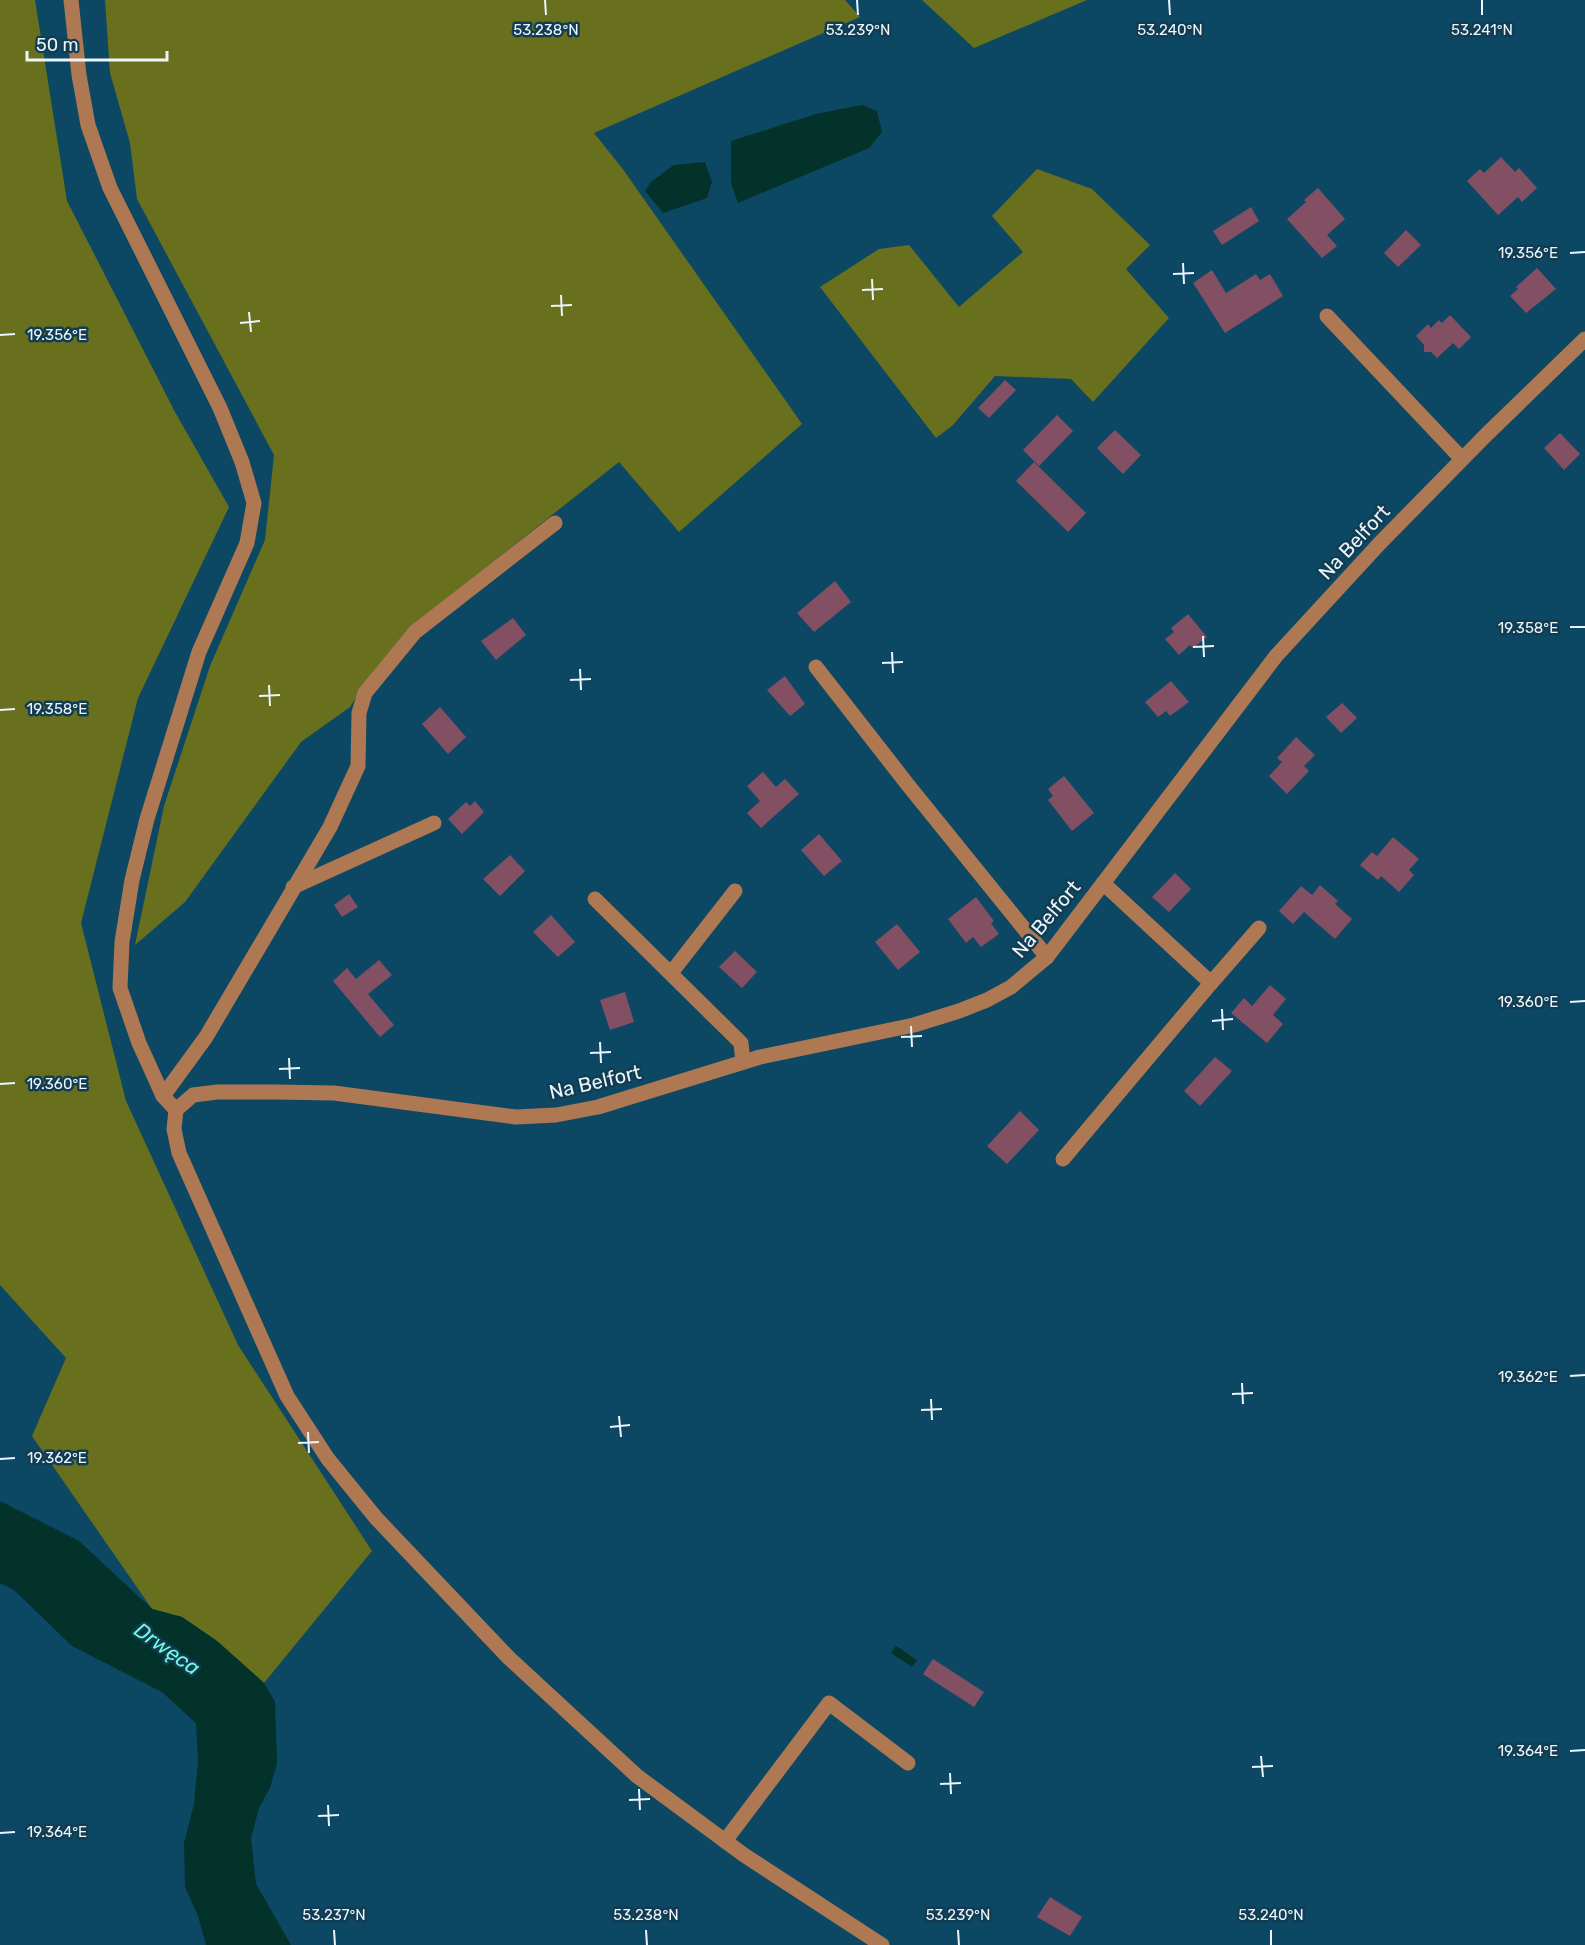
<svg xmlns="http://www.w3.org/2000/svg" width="1585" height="1945" font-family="Rubik,sans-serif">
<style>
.forest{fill:#68701e}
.water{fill:#023229}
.building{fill:#824f63}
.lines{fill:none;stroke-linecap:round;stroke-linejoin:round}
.minor{stroke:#ae7852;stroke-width:15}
.ticks{fill:none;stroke:#eaf5fc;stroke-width:2}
.labels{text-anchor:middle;stroke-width:5;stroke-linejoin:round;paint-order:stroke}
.street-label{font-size:20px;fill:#eaf5fc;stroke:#123c52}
.water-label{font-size:21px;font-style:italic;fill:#72fada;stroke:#123c52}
.ticks-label{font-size:15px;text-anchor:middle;fill:#eaf5fc;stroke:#123c52;stroke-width:5;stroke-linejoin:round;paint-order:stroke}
</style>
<rect width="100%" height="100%" fill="#0c4864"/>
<!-- forest -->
<g class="forest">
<polygon points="0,0 35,0 67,201 175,412 229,507 138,698 81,923 126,1101 238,1345 372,1551 264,1683 217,1641 182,1617 152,1609 32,1436 66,1358 0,1285"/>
<polygon points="105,0 845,0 860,17 594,133 622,168 802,424 679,532 619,462 409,628 372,673 350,707 301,742 185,902 135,945 164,806 210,666 265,540 274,455 137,199 130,143 110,73"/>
<polygon points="922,0 1087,0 974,48"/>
<polygon points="1037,169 1092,189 1150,245 1126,269 1169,318 1093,402 1071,379 995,376 953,425 936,438 820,287 879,249 909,245 959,307 1023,252 992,216"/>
</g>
<!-- water -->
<g class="water">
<polygon points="862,105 877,111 882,132 869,148 738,203 731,183 731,141 816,114"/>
<polygon points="705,162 712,182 707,198 663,213 645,191 651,182 674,165"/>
<polygon points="0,1501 79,1541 152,1609 182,1617 217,1641 264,1683 275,1702 277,1763 270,1788 259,1808 251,1838 256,1884 291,1945 206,1945 198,1916 185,1887 184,1843 194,1804 198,1761 196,1723 162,1692 72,1646 14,1590 0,1583"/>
<polygon points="896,1646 917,1660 912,1667 891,1653"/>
</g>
<!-- building -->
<g class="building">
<polygon points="1501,157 1515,172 1519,168 1537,188 1522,202 1518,197 1498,215 1467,181 1480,169 1484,173"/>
<polygon points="1318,188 1345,219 1327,235 1337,246 1322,258 1287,219 1306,202 1304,200"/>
<polygon points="1251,207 1259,221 1222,245 1213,231"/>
<polygon points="1406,230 1421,245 1398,267 1384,253"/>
<polygon points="1537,268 1556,289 1526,313 1510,296 1518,289 1516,287"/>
<polygon points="1212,270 1226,293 1256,274 1260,280 1270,274 1283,296 1225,333 1193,283"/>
<polygon points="1450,315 1471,337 1459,349 1453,343 1437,358 1431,352 1424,352 1424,345 1416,336 1428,324 1431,328 1439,320 1442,323"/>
<polygon points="1005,380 1016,390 989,418 978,408"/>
<polygon points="1057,415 1073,431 1039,466 1023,450"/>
<polygon points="1115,430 1141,455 1123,474 1097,448"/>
<polygon points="1560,433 1580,454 1564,470 1544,448"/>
<polygon points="1034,462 1086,513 1068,532 1016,481"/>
<polygon points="835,581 851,602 814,632 797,613"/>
<polygon points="1188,614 1207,637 1193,648 1190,645 1179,655 1165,639 1174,632 1171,628"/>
<polygon points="513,618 526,635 496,660 481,641"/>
<polygon points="785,676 805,704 790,716 767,690"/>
<polygon points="1171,681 1189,702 1170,716 1166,711 1158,717 1145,702"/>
<polygon points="1342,703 1357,718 1341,733 1326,717"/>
<polygon points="440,707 466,737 448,754 422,724"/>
<polygon points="1296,737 1315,755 1304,766 1309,771 1287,794 1269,776 1282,762 1277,758"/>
<polygon points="763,772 776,787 785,779 799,794 761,828 747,813 760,801 747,786"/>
<polygon points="1064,776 1094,813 1072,831 1048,800 1053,796 1048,789"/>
<polygon points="475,801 484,812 462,834 448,819 466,802 470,806"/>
<polygon points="819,834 842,861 824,876 801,850"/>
<polygon points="1393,837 1419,859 1409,870 1414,875 1399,892 1381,876 1378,880 1360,865 1372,852 1377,856"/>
<polygon points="510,855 525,871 500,896 483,879"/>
<polygon points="1175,873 1191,889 1169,912 1152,897"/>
<polygon points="1320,885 1338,901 1335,904 1352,919 1335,939 1304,912 1293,924 1279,911 1301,886 1312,895"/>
<polygon points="349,894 358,907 342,917 334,905"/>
<polygon points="976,897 994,921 991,923 999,934 981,947 973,937 966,943 948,919"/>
<polygon points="551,915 575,942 558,957 533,932"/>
<polygon points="897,924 920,952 898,970 875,942"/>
<polygon points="735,951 757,972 742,988 719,967"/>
<polygon points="379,960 392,975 368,994 394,1025 380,1037 333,981 347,968 356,979"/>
<polygon points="1270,985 1286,999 1273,1015 1283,1024 1267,1043 1231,1013 1244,998 1252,1006"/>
<polygon points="625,992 634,1022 610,1030 600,1000"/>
<polygon points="1215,1057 1232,1071 1200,1106 1184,1091"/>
<polygon points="1020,1111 1039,1130 1007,1164 987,1146"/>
<polygon points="933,1659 984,1692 974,1707 923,1674"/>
<polygon points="1050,1897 1082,1917 1070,1936 1037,1917"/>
</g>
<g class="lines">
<!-- minor -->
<g class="minor">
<polyline points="71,0 79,75 88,125 110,188 220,408 242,462 254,503 247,543 199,652 147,819 132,880 122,942 120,988 139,1043 163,1096 176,1110"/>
<polyline points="1327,316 1462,459"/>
<polyline points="816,667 908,785 1047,957"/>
<polyline points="293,887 434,823"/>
<polyline points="595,899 741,1043 743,1062"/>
<polyline points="671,973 735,891"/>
<polyline points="1211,983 1259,928"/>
<polyline points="163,1096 206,1037 330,827 358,766 359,713 365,693 415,632 555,523"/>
<polyline points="176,1110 193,1095 217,1092 275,1092 334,1093 516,1117 556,1115 598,1107 760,1057 914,1025 959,1011 987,1000 1011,987 1047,957 1276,656 1380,543 1486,435 1585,339"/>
<polyline points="176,1110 174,1129 179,1153 287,1396 328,1459 376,1518 509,1658 637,1776 744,1855 882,1945"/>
<polyline points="1063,1159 1211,983 1103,883"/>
<polyline points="725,1841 829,1703 908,1763"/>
</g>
</g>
<!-- ticks -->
<path class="ticks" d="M 545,0 L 546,15M 857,0 L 858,15M 1169,0 L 1170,15M 1482,0 L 1482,15M 1570,253 L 1585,252M 1183,263 L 1184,284M 1173,274 L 1194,273M 872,279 L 873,300M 862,290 L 883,289M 561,295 L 562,316M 551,306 L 572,305M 249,312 L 251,332M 240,323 L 260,321M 0,335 L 15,334M 1570,627 L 1585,627M 1203,636 L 1204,657M 1193,647 L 1214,646M 892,652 L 893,673M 882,663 L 903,662M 580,669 L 581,690M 570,680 L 591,679M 269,685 L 270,706M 259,696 L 280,695M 0,710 L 15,709M 1570,1002 L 1585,1001M 1222,1009 L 1223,1030M 1212,1021 L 1233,1019M 911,1026 L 912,1047M 901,1037 L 922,1036M 600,1042 L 601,1063M 590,1053 L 611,1052M 289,1058 L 290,1079M 279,1069 L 300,1068M 0,1084 L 15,1083M 1570,1376 L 1585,1375M 1242,1383 L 1243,1404M 1232,1394 L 1253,1393M 931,1399 L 932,1420M 921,1410 L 942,1409M 619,1416 L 621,1437M 610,1427 L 630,1425M 308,1432 L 309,1453M 298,1443 L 319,1442M 0,1459 L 15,1458M 1570,1751 L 1585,1750M 1261,1756 L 1263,1777M 1252,1767 L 1273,1766M 950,1773 L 951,1794M 940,1784 L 961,1783M 639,1789 L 640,1810M 629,1800 L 650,1799M 328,1805 L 329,1826M 318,1816 L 339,1815M 0,1833 L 15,1832M 334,1930 L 335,1945M 646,1930 L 647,1945M 958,1930 L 959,1945M 1271,1930 L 1271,1945"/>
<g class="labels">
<!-- street labels -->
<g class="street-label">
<text transform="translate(1354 542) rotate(-47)" y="7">Na Belfort</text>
<text transform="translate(1046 919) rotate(-50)" y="7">Na Belfort</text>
<text transform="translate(595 1082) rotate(-13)" y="7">Na Belfort</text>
</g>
<!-- water labels -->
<g class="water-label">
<text transform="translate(167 1649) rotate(35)" y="7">Drwęca</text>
</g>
</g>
<g class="ticks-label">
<text x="546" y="35">53.238°N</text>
<text x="858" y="35">53.239°N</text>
<text x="1170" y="35">53.240°N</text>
<text x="1482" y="35">53.241°N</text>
<text x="1528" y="258">19.356°E</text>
<text x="57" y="340">19.356°E</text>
<text x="1528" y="633">19.358°E</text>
<text x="57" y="714">19.358°E</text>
<text x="1528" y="1007">19.360°E</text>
<text x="57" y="1089">19.360°E</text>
<text x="1528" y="1382">19.362°E</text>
<text x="57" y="1463">19.362°E</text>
<text x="1528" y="1756">19.364°E</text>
<text x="57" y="1837">19.364°E</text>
<text x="334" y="1920">53.237°N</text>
<text x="646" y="1920">53.238°N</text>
<text x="958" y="1920">53.239°N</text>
<text x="1271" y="1920">53.240°N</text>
</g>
<!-- scale -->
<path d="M27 51v9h140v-9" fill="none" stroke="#eaf5fc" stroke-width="3"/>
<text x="36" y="51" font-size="18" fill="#eaf5fc" stroke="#123c52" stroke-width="4.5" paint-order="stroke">50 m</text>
</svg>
